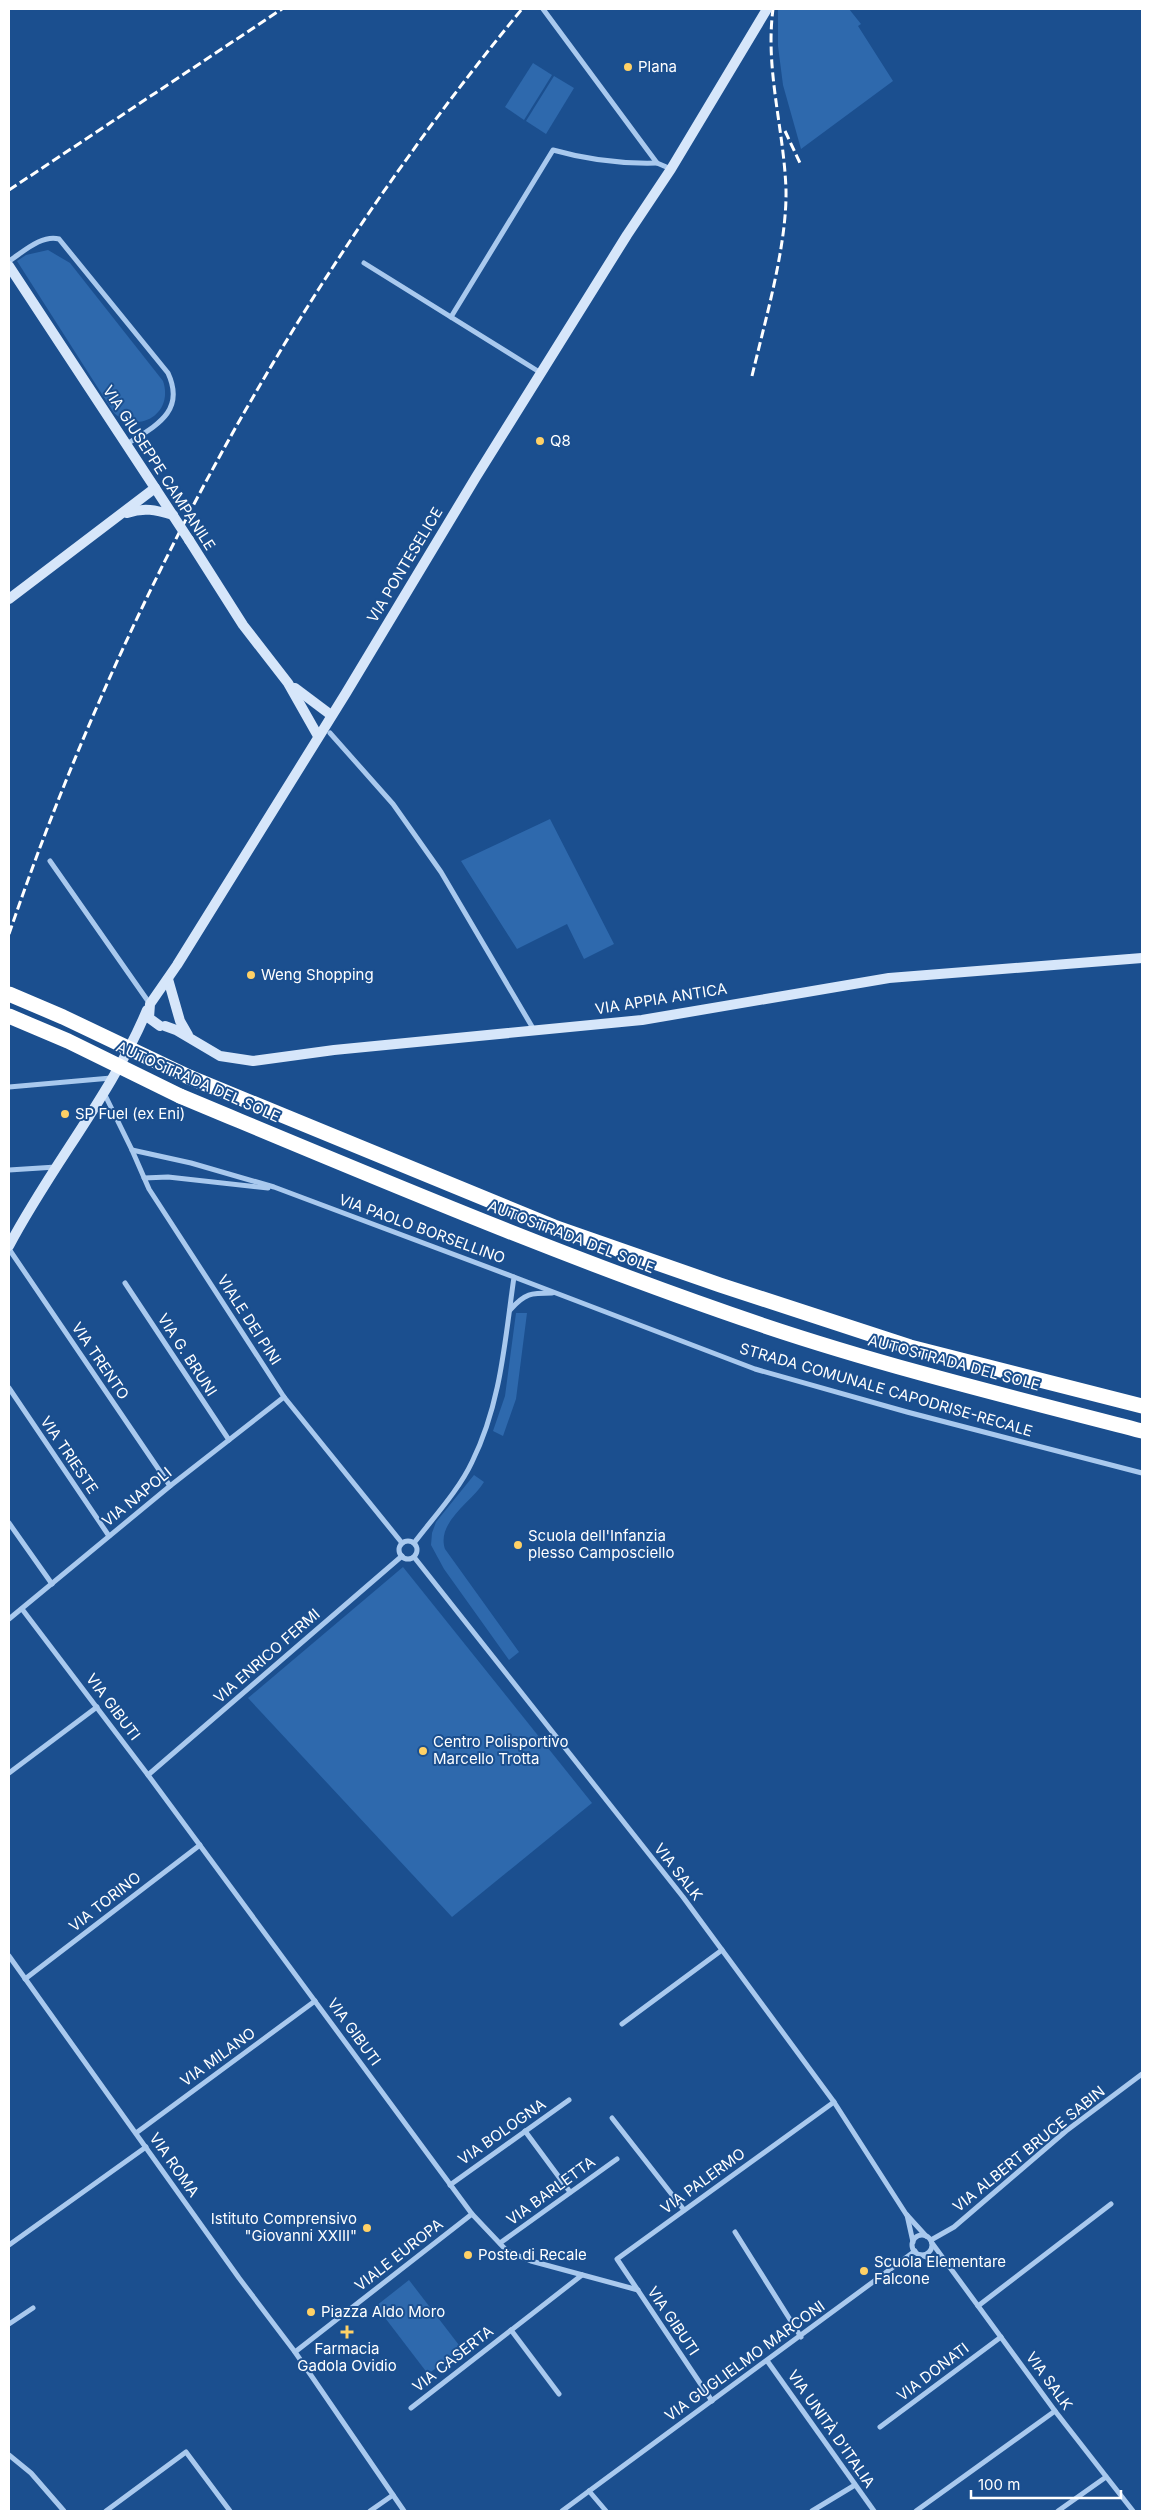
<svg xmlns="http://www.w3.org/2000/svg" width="1151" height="2520" font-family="Inter,sans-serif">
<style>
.green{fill:#2e69ad}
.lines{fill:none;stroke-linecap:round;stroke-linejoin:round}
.street{stroke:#a9c9ee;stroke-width:5}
.secondary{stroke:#d6e6fa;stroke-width:10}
.highway{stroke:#fff;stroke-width:15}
.rail{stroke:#fff;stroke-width:3;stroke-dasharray:9 4;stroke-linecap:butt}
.secondary-bridge{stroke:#d6e6fa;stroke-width:10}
.highway-bridge{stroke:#fff;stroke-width:15}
.poi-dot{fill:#ffd166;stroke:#1b4f8f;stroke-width:2}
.labels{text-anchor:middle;stroke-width:4;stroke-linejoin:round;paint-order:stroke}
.poi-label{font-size:15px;fill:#fff;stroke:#1b4f8f;text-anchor:start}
.street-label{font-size:15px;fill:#fff;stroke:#1b4f8f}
</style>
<rect width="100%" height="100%" fill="#1b4f8f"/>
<!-- green -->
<g class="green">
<polygon points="778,9 849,9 861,24 858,26 893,81 801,149 783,85 778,46"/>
<polygon points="533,63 552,75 524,120 505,107"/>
<polygon points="554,76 574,88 546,134 526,121"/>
<path d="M 48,250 L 70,263 L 163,381 C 174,413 139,435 114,413 L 17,261 L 26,255 Z"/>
<polygon points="550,819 614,944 584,959 567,924 517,949 461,861"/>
<polygon points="516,1313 527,1313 516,1399 503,1436 493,1431 505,1396"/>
<path d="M 474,1475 L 484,1482 C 472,1502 436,1522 445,1549 L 519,1652 L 509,1660 L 444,1569 L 431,1545 L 432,1533 L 436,1522 Z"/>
<polygon points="403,1567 592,1803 452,1917 248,1698"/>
<polygon points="409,2280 462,2349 428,2374 376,2306"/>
</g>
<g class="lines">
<!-- street -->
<g class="street">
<polyline points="543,9 657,163 671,169"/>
<path d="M 9,261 C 22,253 42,234 59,239 L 168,373 C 186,412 155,426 127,444"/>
<polyline points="364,263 541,373"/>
<path d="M 451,317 L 553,150 C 588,160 621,164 657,163"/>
<polyline points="330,733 393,804 441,872 534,1030"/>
<polyline points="50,861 150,1004"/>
<polyline points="9,1087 111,1078"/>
<polyline points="104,1093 132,1150 149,1189 284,1397 402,1543"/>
<path d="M 132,1150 L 191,1163 L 274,1187 L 514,1277 C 505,1339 501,1404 472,1462 C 459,1490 433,1518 414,1543"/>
<polyline points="9,1170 56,1167"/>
<polyline points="144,1178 168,1177 268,1188"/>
<polyline points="9,1249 170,1486"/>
<polyline points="514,1277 755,1369 907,1412 1142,1473"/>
<polyline points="125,1283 229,1440"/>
<path d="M 510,1310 C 525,1293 531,1293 552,1293"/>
<polyline points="9,1388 109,1536"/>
<polyline points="9,1523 52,1584"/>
<circle cx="408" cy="1550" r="9"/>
<polyline points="414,1557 683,1897 834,2102 906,2214 926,2236"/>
<polyline points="22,1609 148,1775 472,2214 507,2251 531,2261 638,2290"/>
<polyline points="9,1619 170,1486 284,1397"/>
<polyline points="9,1773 97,1707"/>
<polyline points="148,1775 402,1556"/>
<polyline points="9,1956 239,2278 295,2352 404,2511"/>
<polyline points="25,1979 200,1845"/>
<polyline points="622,2024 722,1950"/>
<polyline points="612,2118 684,2210"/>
<polyline points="525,2131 570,2192"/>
<polyline points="136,2133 315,2001"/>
<polyline points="450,2185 569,2100"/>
<polyline points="907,2215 913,2242"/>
<polyline points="735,2232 801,2337"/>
<circle cx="922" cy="2245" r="10"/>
<polyline points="931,2240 954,2227 1066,2131 1142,2074"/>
<polyline points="500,2243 617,2159"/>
<polyline points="932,2243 1055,2411 1133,2511"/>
<polyline points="9,2245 146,2147"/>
<polyline points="921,2255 946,2265"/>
<polyline points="978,2306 1111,2204"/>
<polyline points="9,2324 33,2308"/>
<polyline points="511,2330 559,2394"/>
<polyline points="295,2352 472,2214"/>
<polyline points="768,2362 874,2511"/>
<polyline points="712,2401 617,2259 834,2102"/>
<polyline points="411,2408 582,2275"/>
<polyline points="880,2427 1001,2337"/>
<polyline points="9,2455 31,2473 64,2511"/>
<polyline points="589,2491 606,2511"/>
<polyline points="106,2511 186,2452 230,2511"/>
<polyline points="370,2511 393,2495"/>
<polyline points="562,2511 915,2251"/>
<polyline points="812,2511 855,2485"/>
<polyline points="916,2511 1055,2411"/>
<polyline points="1058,2511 1106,2477"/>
</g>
<!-- secondary -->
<g class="secondary">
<polyline points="9,266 155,488 9,599"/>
<path d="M 127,513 C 144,507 156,510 173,515"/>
<polyline points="189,540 243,625 288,683 318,736"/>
<polyline points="295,688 331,715"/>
<polyline points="168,979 180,1021 188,1035"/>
<polyline points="160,1026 149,1018 150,1004 177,965 346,693 476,477 627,235 671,169 767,9"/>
<polyline points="165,1026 176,1030 220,1056 253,1061 334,1050 642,1020 889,978 1142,958"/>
<path d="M 9,1246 C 51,1166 112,1094 147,1010"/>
</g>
<!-- highway -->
<g class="highway">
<polyline points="189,1077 554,1227 720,1285 910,1347 1142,1406"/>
<path d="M 180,1096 C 372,1176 564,1258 762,1325 C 887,1367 1015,1398 1142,1431"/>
</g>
<!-- rail -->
<g class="rail">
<polyline points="785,131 800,163"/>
<polyline points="9,190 282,9"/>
<path d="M 752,376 C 765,321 787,246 786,190 C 784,129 765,70 773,9"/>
<path d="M 9,934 C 123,600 297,282 522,9"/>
</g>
<!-- secondary-bridge -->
<polyline class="secondary-bridge" points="155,488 189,540"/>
<!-- highway-bridge -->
<g class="highway-bridge">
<polyline points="9,994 63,1017 189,1077"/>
<polyline points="9,1016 68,1041 180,1096"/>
</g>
</g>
<!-- markers -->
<g class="poi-dot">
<circle cx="628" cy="67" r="5"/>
<circle cx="540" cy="441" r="5"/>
<circle cx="251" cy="975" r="5"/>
<circle cx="65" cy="1114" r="5"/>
<circle cx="518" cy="1545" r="5"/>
<circle cx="423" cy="1751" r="5"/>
<circle cx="367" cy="2228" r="5"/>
<circle cx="468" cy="2255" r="5"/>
<circle cx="864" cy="2271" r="5"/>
<circle cx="311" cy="2312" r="5"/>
<path d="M344.5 2324.5h5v5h5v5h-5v5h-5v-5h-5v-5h5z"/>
</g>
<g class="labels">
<!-- poi labels -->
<g class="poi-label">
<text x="638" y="72">Plana</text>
<text x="550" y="446">Q8</text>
<text x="261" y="980">Weng Shopping</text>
<text x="75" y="1119">SP Fuel (ex Eni)</text>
<text x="528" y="1541">Scuola dell'Infanzia<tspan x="528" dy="17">plesso Camposciello</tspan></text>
<text x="433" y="1747">Centro Polisportivo<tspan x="433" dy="17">Marcello Trotta</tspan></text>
<text x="357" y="2224" text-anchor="end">Istituto Comprensivo<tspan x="357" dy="17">"Giovanni XXIII"</tspan></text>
<text x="478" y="2260">Poste di Recale</text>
<text x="874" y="2267">Scuola Elementare<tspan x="874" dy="17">Falcone</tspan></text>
<text x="321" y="2317">Piazza Aldo Moro</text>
<text x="347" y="2354" text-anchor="middle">Farmacia<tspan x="347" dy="17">Gadola Ovidio</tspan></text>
</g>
<!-- street labels -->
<g class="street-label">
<text transform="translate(159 468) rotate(57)" y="5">VIA GIUSEPPE CAMPANILE</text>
<text transform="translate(405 565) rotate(-59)" y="5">VIA PONTESELICE</text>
<text transform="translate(661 999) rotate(-9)" y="5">VIA APPIA ANTICA</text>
<text transform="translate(198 1082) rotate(24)" y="5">AUTOSTRADA DEL SOLE</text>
<text transform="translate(422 1229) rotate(20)" y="5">VIA PAOLO BORSELLINO</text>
<text transform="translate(571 1237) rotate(21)" y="5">AUTOSTRADA DEL SOLE</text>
<text transform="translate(249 1320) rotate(57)" y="5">VIALE DEI PINI</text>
<text transform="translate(187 1355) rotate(57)" y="5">VIA G. BRUNI</text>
<text transform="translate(100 1361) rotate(56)" y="5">VIA TRENTO</text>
<text transform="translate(954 1363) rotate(15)" y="5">AUTOSTRADA DEL SOLE</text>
<text transform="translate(886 1390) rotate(16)" y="5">STRADA COMUNALE CAPODRISE-RECALE</text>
<text transform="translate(69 1455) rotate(56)" y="5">VIA TRIESTE</text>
<text transform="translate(137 1497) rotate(-39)" y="5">VIA NAPOLI</text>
<text transform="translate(267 1656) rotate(-41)" y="5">VIA ENRICO FERMI</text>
<text transform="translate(113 1707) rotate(53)" y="5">VIA GIBUTI</text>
<text transform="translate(678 1872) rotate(52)" y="5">VIA SALK</text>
<text transform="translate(105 1902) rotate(-38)" y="5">VIA TORINO</text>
<text transform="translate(354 2032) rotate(54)" y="5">VIA GIBUTI</text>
<text transform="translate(218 2057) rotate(-36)" y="5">VIA MILANO</text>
<text transform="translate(502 2132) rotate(-35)" y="5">VIA BOLOGNA</text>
<text transform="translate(1029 2149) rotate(-39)" y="5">VIA ALBERT BRUCE SABIN</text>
<text transform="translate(174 2165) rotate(55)" y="5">VIA ROMA</text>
<text transform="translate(703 2181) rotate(-36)" y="5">VIA PALERMO</text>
<text transform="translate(551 2191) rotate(-36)" y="5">VIA BARLETTA</text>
<text transform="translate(399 2255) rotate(-38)" y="5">VIALE EUROPA</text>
<text transform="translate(673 2321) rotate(56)" y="5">VIA GIBUTI</text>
<text transform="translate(453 2359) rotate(-38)" y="5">VIA CASERTA</text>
<text transform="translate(745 2361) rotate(-36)" y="5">VIA GUGLIELMO MARCONI</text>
<text transform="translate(933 2372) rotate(-37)" y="5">VIA DONATI</text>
<text transform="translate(1049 2381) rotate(54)" y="5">VIA SALK</text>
<text transform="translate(831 2429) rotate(55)" y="5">VIA UNITÀ D'ITALIA</text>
</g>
</g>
<!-- border -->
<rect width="1151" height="2520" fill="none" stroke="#ffffff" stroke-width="20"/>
<!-- scale -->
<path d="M971 2490v8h150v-8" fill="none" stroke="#ffffff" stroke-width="2.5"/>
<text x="978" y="2490" font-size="15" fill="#ffffff" stroke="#1b4f8f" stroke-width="4" paint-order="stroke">100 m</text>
</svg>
